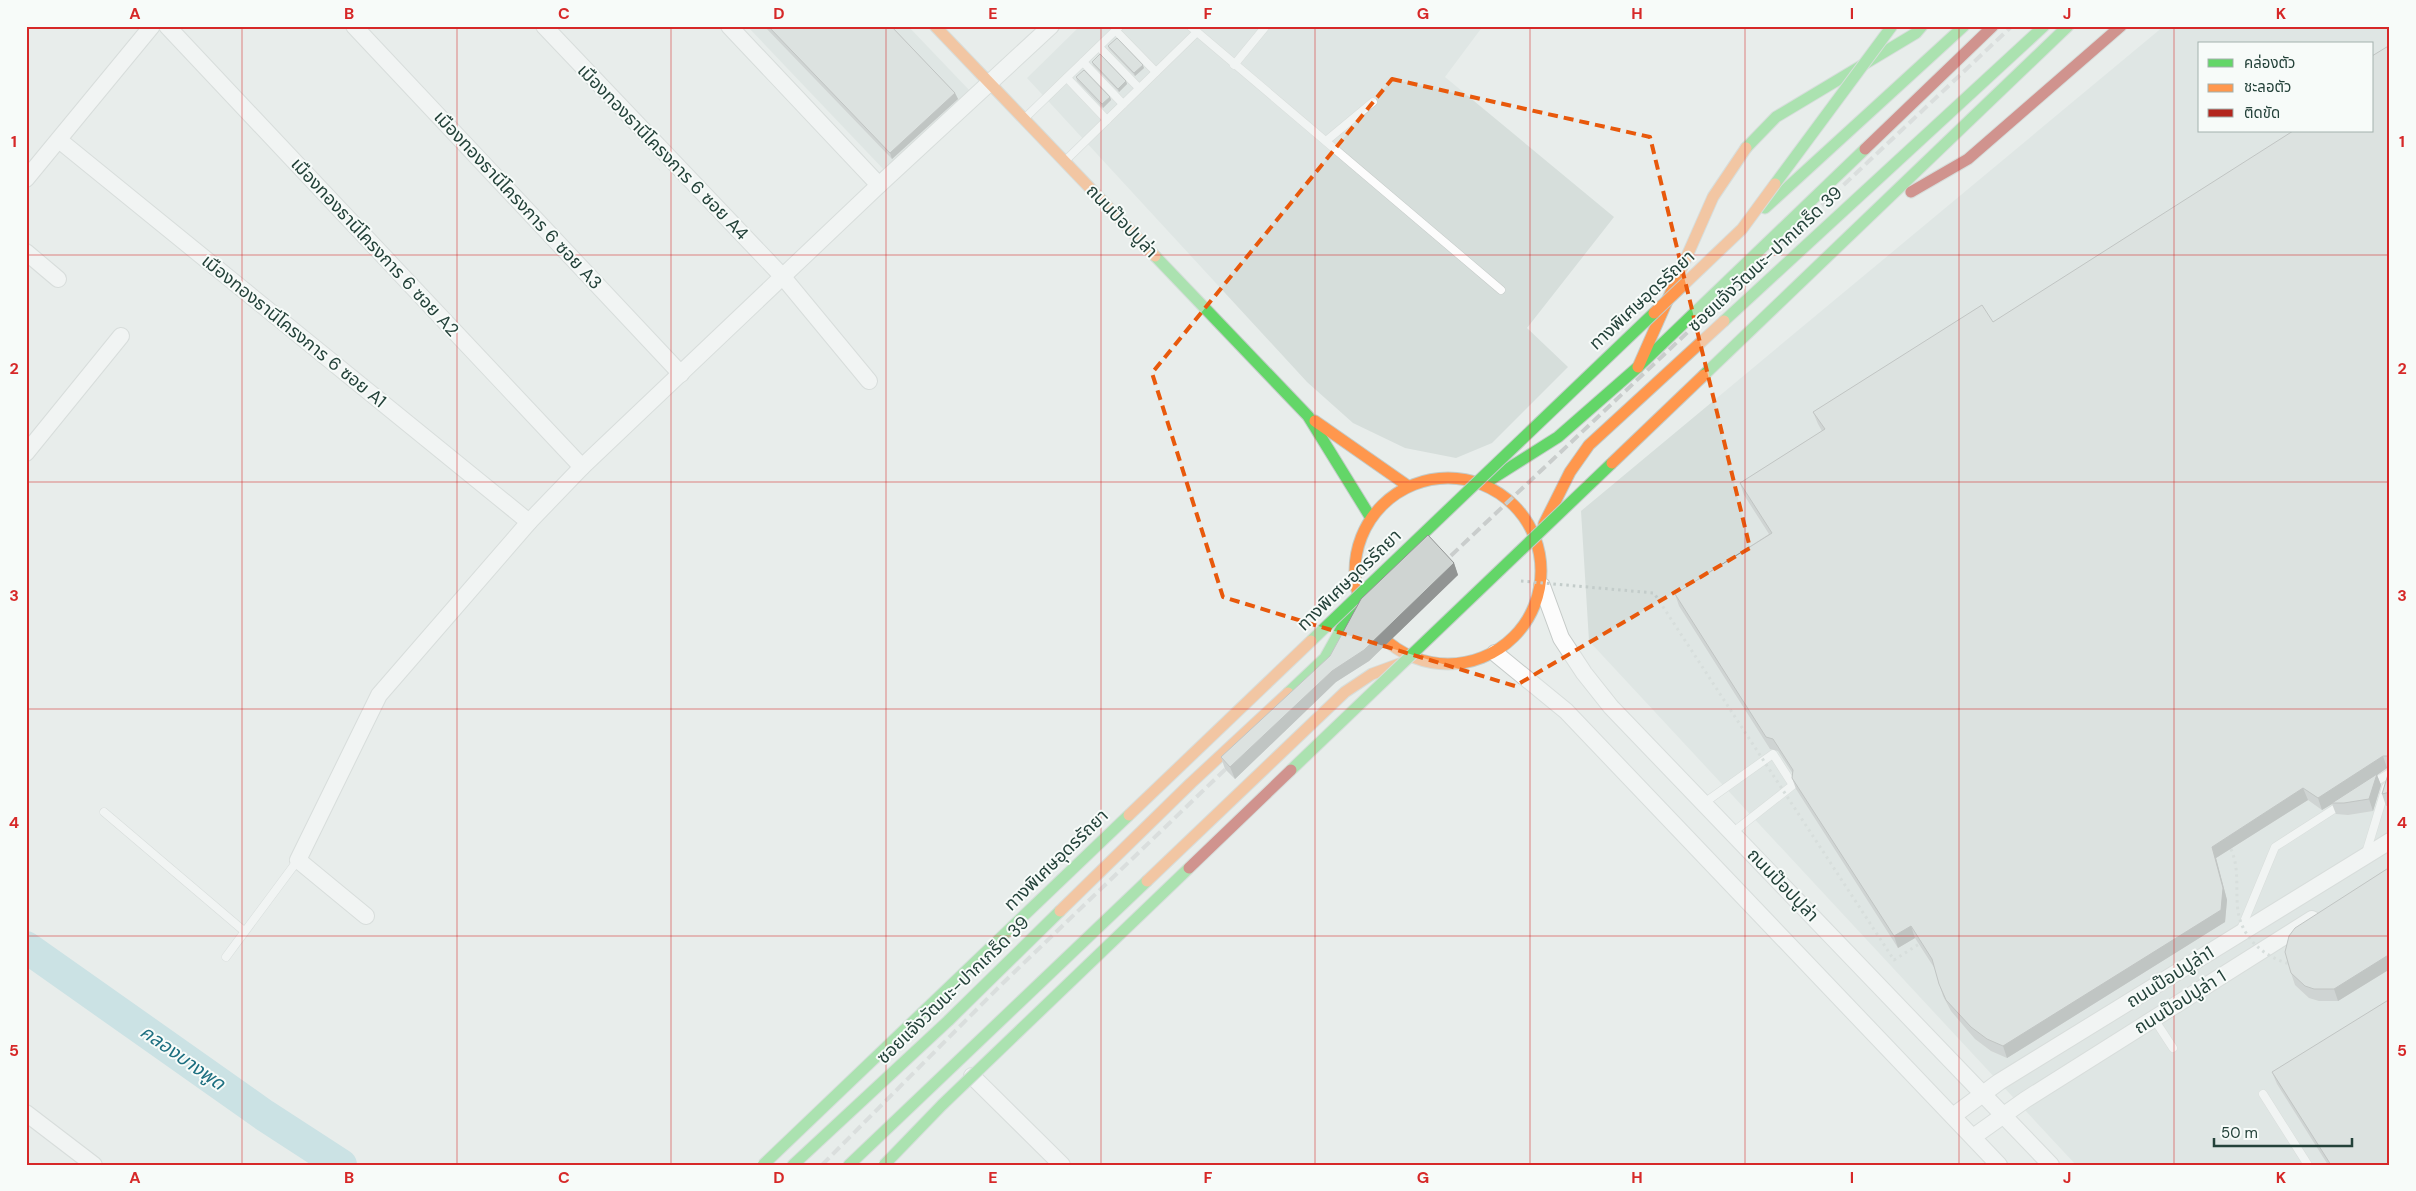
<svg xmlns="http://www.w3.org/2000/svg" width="2416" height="1191" font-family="'DM Sans','Noto Sans Thai',sans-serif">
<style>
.built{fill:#d6dedb;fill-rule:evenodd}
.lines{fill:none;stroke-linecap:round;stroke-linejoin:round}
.river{stroke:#a9d4db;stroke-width:32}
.lane-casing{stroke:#c5cac8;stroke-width:9}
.street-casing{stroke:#c5cac8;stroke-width:18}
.fast-casing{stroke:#c3cbc8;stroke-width:13}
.slow-casing{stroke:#c3cbc8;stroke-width:13}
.jam-casing{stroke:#c3cbc8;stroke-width:13}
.lane{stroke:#fcfcfc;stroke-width:8}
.street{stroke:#fcfcfc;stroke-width:16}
.fast{stroke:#63d668;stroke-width:11}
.slow{stroke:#ff974d;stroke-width:11}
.jam{stroke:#b3261e;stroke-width:11}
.rail{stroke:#c9cdcc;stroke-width:4;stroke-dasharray:10 5;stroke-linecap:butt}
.fast-bridge-casing{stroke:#c3ccc9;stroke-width:13;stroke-linecap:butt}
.slow-bridge-casing{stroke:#c3ccc9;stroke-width:13;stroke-linecap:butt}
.jam-bridge-casing{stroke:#c3ccc9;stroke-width:13;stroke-linecap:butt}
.path-bridge{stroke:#c3ccca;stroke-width:3;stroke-dasharray:2.5 4;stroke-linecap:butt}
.fast-bridge{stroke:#63d668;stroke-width:11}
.slow-bridge{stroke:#ff974d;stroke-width:11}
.jam-bridge{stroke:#b3261e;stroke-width:11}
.wall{fill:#b2b6b5}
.shaded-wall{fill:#919493}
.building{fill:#cfd4d2;stroke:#919493}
.marked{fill:none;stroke:#e8590c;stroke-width:4;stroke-dasharray:10 6;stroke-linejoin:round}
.grid{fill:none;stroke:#d62828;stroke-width:1;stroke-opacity:0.55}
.labels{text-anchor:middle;stroke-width:4;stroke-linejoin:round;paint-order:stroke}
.street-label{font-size:18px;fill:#24423a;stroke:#f7fbf9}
.water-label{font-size:19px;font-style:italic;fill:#1c6f80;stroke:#f7fbf9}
.neatline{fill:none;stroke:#d62828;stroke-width:2}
.grid-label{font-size:16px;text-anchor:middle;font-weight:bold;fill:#d62828}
</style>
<rect width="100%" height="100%" fill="#e8edeb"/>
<!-- built -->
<g class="built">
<polygon points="747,26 908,26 971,92 887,173"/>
<polygon points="1080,26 1483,26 1445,77 1614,217 1527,328 1568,367 1492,443 1456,458 1405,448 1353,423 1307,382 1027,78"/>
<path d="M 2164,26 L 2390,26 L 2390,1165 L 2076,1165 L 1589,641 L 1581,511 ZM 2200,44 L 2372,44 L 2372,131 L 2200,131 Z"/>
</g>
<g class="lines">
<!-- river -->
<polyline class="river" points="26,947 264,1115 341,1165"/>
<defs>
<g id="lane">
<polyline points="1190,26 1501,290"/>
<polyline points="1116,31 1156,72"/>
<polyline points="1099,47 1139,88"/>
<polyline points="1083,62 1123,104"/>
<polyline points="1234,65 1266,26"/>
<polyline points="1067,78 1107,120"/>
<polyline points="1025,118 1120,26"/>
<polyline points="1326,141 1373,102"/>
<polyline points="1066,160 1197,32"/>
<polyline points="2372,784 2390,773"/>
<polyline points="1704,803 1773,754 1793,785 1732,833"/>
<polyline points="104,812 244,931"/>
<polyline points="2366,853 2386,787"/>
<polyline points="2241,929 2275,847 2342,804"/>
<polyline points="226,957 298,860"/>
<polyline points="2154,1019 2173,1048"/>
<polyline points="2263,1094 2308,1165"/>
</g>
<g id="street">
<polyline points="167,26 582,467"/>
<polyline points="354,26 681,374"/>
<polyline points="544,26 783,277 869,381"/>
<polyline points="729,26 879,185"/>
<polyline points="59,140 529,522"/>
<polyline points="26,179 152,26"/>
<polyline points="26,252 58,279"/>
<polyline points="26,453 121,336"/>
<polyline points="1542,586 1561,638 1584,673 1611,707 2051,1165"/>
<polyline points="1495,653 1566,711 1999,1165"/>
<polyline points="366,916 298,860 379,695 529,522 582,467 879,185 1051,26"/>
<polyline points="972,1076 1062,1165"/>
<polyline points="26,1113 94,1165"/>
<polyline points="1953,1116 1999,1082 2390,841"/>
<polyline points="1973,1137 2025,1100 2312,919"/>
</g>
<g id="fast">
<polyline points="1746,148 1776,117 1916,33 1922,26"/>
<polyline points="1765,208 1964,26"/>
<polyline points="1155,256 1308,416 1371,518"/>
<polyline points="1724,321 2044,26"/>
<polyline points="1704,375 2068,26"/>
<polyline points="1490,480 1558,437 1638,367 1865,149"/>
<polyline points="1288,693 1325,658 1353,608"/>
<polyline points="793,1165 948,1021 1060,911"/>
<polyline points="849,1165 1147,881"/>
</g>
<g id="slow">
<polyline points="935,26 1155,256"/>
<polyline points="1638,367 1713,197 1746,148"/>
<polyline points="1315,421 1408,486"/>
<circle cx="1448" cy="571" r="93"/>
<polyline points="1544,524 1570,472 1589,445 1724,321"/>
<polyline points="1147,881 1345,692 1372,674 1402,663"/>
<polyline points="1060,911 1191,783 1288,693"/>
</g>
<g id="jam">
<polyline points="1865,149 1993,26"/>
<polyline points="1911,192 1968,159 2121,26"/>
</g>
</defs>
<!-- lane casing -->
<use href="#lane" class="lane-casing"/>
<!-- street casing -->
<use href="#street" class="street-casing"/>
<!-- fast casing -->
<use href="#fast" class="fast-casing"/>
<!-- slow casing -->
<use href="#slow" class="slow-casing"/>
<!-- jam casing -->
<use href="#jam" class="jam-casing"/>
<!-- lane -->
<use href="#lane" class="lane"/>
<!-- street -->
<use href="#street" class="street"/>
<!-- fast -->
<use href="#fast" class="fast"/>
<!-- slow -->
<use href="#slow" class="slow"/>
<!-- jam -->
<use href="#jam" class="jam"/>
<!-- rail -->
<g class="rail">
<polyline points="1440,566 2012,26"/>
<polyline points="822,1165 1002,984 1235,760"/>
</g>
<defs>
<g id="fast-bridge">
<polyline points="1775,184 1892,26"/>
<polyline points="1311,641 1654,313"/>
<polyline points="1291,770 1612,463"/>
<polyline points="763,1165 1129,815"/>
<polyline points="884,1165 942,1105 1189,868"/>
</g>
<g id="slow-bridge">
<polyline points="1654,313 1742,229 1775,184"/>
<polyline points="1612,463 1704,375"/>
<polyline points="1129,815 1311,641"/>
</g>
<polyline id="jam-bridge" points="1189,868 1291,770"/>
</defs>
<!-- fast-bridge casing -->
<use href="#fast-bridge" class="fast-bridge-casing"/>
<!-- slow-bridge casing -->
<use href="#slow-bridge" class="slow-bridge-casing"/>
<!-- jam-bridge casing -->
<use href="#jam-bridge" class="jam-bridge-casing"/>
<!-- path-bridge -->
<g class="path-bridge">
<polyline points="1521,581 1654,593 1894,960 1919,944"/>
<path d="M 2231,849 C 2240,870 2235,889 2238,911 C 2242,938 2264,957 2290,964"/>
</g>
<!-- fast-bridge -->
<use href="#fast-bridge" class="fast-bridge"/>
<!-- slow-bridge -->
<use href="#slow-bridge" class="slow-bridge"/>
<!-- jam-bridge -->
<use href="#jam-bridge" class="jam-bridge"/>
</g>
<!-- wall -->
<g class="wall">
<polygon points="764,26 891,26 955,93 958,99 892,159"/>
<polygon points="2390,45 2390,768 2387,768 2377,775 2381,785 2373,811 2348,815 2336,814 2332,804 2322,810 2308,800 2216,858 2227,900 2225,922 2007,1058 1991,1051 1975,1039 1951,1011 1943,996 1935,969 1915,938 1898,948 1796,789 1792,778 1793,774 1778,751 1770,749 1679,606 1675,594 1769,534 1744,495 1740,483 1822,431 1818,424 1813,412 2372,131"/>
<polygon points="1108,46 1144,68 1135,76 1109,49"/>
<polygon points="1092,62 1126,81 1127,84 1119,92 1093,65"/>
<polygon points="1076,77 1110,97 1111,100 1103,108 1077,81"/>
<polygon points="1454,563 1458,575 1369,661 1336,682 1235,779 1225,769 1221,757"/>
<polygon points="2390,768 2390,805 2386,806 2382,794"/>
<polygon points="2390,867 2390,969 2338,1001 2319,1001 2309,998 2295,985 2291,973"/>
<polygon points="2272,1072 2390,1165 2328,1165 2277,1084"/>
</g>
<!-- shaded-wall -->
<g class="shaded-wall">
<polygon points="1143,65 1144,68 1135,76 1134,73"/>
<polygon points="1126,81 1127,84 1119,92 1118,89"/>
<polygon points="955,93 958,99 892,159 890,153"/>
<polygon points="1110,97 1111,100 1103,108 1102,104"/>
<polygon points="1454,563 1458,575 1369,661 1336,682 1235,779 1230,767 1332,671"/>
<polygon points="2383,756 2387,768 2377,775 2381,785 2373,811 2369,799 2332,803 2332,804 2322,810 2318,798"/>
<polygon points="2303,788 2308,800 2216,858 2227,900 2225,922 2007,1058 2003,1046 2212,847"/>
<polygon points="1911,926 1915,938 1898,948 1894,936"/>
<polygon points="2390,954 2390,969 2338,1001 2334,989"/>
</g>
<!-- building -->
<g class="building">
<polygon points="768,26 891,26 955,93 890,153"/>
<polygon points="1117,38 1143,65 1134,73 1108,46"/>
<polygon points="2390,45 2390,759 2389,756 2383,756 2318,798 2303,788 2212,847 2223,888 2221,910 2003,1046 1987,1039 1971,1027 1946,1000 1939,984 1932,959 1911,926 1894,936 1792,778 1793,770 1773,739 1766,737 1675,594 1772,533 1740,483 1825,429 1813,412 1982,305 1993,322 2293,131 2372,131 2372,56"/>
<polygon points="1100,54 1126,81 1118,89 1092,62"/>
<polygon points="1084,70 1110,97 1102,104 1076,77"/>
<polygon points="1428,535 1454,563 1364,650 1332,671 1230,767 1221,757 1330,656 1361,599"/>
<polygon points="2390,768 2390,792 2382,794"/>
<polygon points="2377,774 2369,799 2344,803 2332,803"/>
<polygon points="2390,867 2390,954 2334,989 2314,989 2305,986 2291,973 2285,952 2289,936 2295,928"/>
<polygon points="2390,999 2390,1165 2331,1165 2272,1072"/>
</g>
<!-- marked area -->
<path d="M0 0H2416V1191H0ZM 1392,79 L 1650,137 L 1750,548 L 1515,686 L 1223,597 L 1152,373 Z" fill="#e8edeb" fill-opacity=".55" fill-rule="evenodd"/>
<path class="marked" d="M 1392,79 L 1650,137 L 1750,548 L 1515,686 L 1223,597 L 1152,373 Z"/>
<!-- grid -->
<path class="grid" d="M 242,26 L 242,1165M 457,26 L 457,1165M 671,26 L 671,1165M 886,26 L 886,1165M 1101,26 L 1101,1165M 1315,26 L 1315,1165M 1530,26 L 1530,1165M 1745,26 L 1745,1165M 1959,26 L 1959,1165M 2174,26 L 2174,1165M 26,255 L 2390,255M 26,482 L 2390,482M 26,709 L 2390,709M 26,936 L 2390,936"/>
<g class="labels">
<!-- street labels -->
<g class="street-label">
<text transform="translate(663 152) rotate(46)" y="6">เมืองทองธานีโครงการ 6 ซอย A4</text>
<text transform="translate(518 200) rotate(47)" y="6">เมืองทองธานีโครงการ 6 ซอย A3</text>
<text transform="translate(1122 221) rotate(46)" y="6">ถนนป๊อปปูล่า</text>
<text transform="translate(375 247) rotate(47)" y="6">เมืองทองธานีโครงการ 6 ซอย A2</text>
<text transform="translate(1765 259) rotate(-43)" y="6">ซอยแจ้งวัฒนะ-ปากเกร็ด 39</text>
<text transform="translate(1642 300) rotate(-43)" y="6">ทางพิเศษอุดรรัถยา</text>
<text transform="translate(294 331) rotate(39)" y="6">เมืองทองธานีโครงการ 6 ซอย A1</text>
<text transform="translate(1349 580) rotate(-44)" y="6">ทางพิเศษอุดรรัถยา</text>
<text transform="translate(1056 860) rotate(-44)" y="6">ทางพิเศษอุดรรัถยา</text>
<text transform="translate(1783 885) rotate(46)" y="6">ถนนป๊อปปูล่า</text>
<text transform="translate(2170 977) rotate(-32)" y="6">ถนนป๊อปปูล่า1</text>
<text transform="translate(953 990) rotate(-44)" y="6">ซอยแจ้งวัฒนะ-ปากเกร็ด 39</text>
<text transform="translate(2180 1002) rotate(-32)" y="6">ถนนป๊อปปูล่า 1</text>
</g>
<!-- water labels -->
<g class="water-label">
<text transform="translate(183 1057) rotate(35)" y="7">คลองบางพูด</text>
</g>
</g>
<!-- border -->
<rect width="2416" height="1191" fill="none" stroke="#f7fbf9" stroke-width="55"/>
<!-- legend -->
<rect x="2198" y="42" width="175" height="90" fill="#f7fbf9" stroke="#a3b1ad"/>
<rect x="2208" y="59" width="25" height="8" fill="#63d668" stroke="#a3b1ad"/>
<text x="2244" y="68" font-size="15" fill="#24423a">คล่องตัว</text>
<rect x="2208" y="84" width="25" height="8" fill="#ff974d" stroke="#a3b1ad"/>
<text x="2244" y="92" font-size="15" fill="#24423a">ชะลอตัว</text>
<rect x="2208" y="109" width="25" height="8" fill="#b3261e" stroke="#a3b1ad"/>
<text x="2244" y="118" font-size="15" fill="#24423a">ติดขัด</text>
<!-- scale -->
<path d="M2214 1138v8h138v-8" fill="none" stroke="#24423a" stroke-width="2.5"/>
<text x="2221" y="1138" font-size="15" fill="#24423a" stroke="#f7fbf9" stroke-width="4" paint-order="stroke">50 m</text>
<rect x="28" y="28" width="2360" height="1136" class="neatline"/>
<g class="grid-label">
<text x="135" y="19">A</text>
<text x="349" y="19">B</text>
<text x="564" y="19">C</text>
<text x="779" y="19">D</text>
<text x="993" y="19">E</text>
<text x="1208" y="19">F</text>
<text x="1423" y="19">G</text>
<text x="1637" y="19">H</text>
<text x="1852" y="19">I</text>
<text x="2067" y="19">J</text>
<text x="2281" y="19">K</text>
<text x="14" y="147">1</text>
<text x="2402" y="147">1</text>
<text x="14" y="374">2</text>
<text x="2402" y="374">2</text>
<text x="14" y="601">3</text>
<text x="2402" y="601">3</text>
<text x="14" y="828">4</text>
<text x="2402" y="828">4</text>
<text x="14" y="1056">5</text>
<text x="2402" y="1056">5</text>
<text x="135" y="1183">A</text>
<text x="349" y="1183">B</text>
<text x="564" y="1183">C</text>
<text x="779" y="1183">D</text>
<text x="993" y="1183">E</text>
<text x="1208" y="1183">F</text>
<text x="1423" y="1183">G</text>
<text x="1637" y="1183">H</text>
<text x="1852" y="1183">I</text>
<text x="2067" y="1183">J</text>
<text x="2281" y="1183">K</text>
</g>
</svg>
